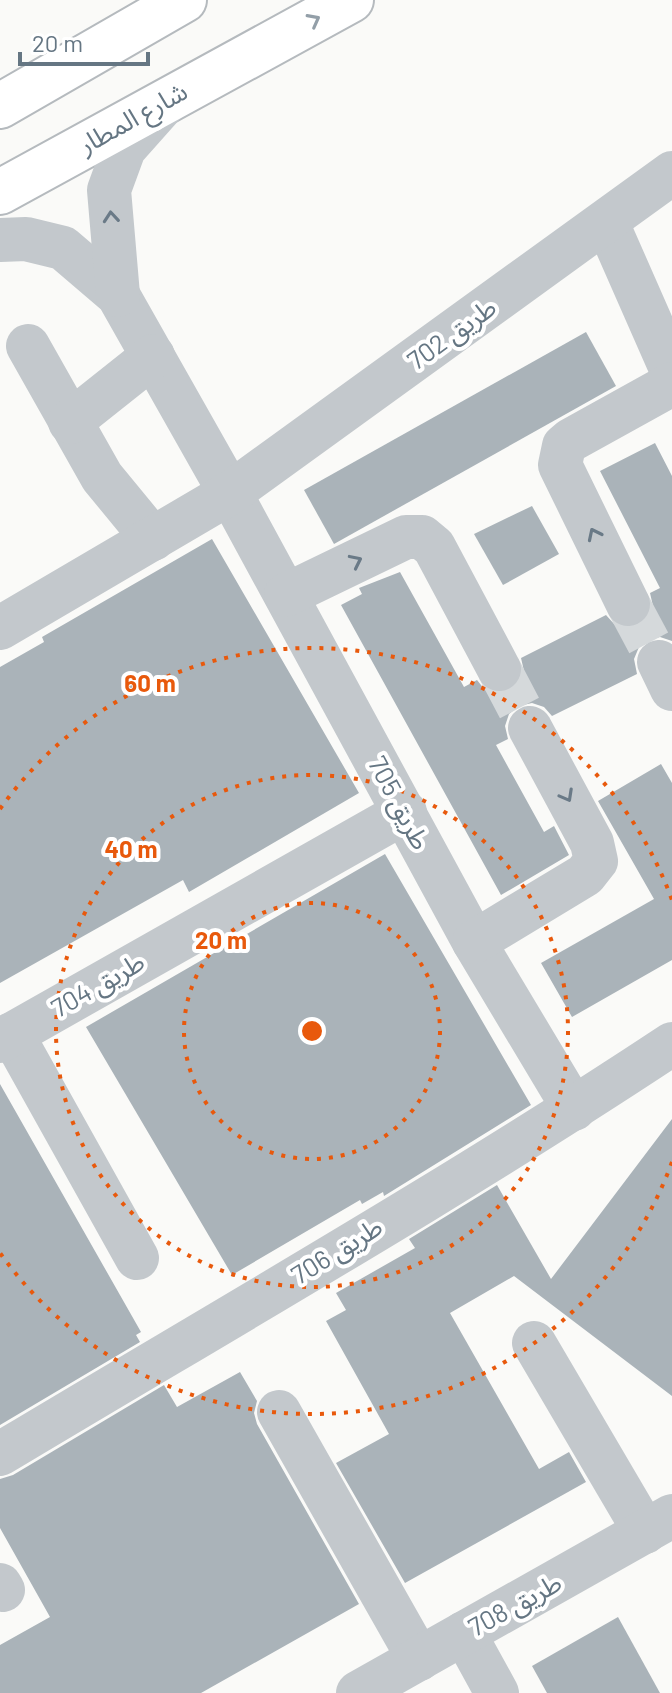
<svg xmlns="http://www.w3.org/2000/svg" width="672" height="1693" font-family="Barlow,'Noto Sans Arabic',sans-serif">
<style>
.building{fill:#aab3b9}
.lines{fill:none;stroke-linecap:round;stroke-linejoin:round}
.minor-tunnel{stroke:#d5d9db;stroke-width:44;stroke-dasharray:44 22;stroke-linecap:butt}
.major-casing{stroke:#b5babe;stroke-width:48}
.minor{stroke:#c3c8cc;stroke-width:44}
.major{stroke:#fff;stroke-width:44}
.oneway{stroke:#939fa8}
.oneway2{stroke:#6a7a87}
.ring{fill:none;stroke:#e8590c;stroke-width:4;stroke-dasharray:4 8}
.labels{text-anchor:middle;stroke-width:8;stroke-linejoin:round;paint-order:stroke}
.street-label{font-size:26px;fill:#657683;stroke:#fff}
.centre{fill:#e8590c;stroke:#fff;stroke-width:4}
.ring-label{font-size:24px;text-anchor:middle;font-weight:bold;fill:#e8590c;stroke:#fff;stroke-width:8;stroke-linejoin:round;paint-order:stroke}
</style>
<rect width="100%" height="100%" fill="#fafaf8"/>
<!-- building -->
<g class="building">
<polygon points="586,332 616,386 334,544 304,490"/>
<polygon points="655,443 672,476 672,641 660,637 648,640 639,647 634,659 637,674 552,716 544,707 532,703 519,706 509,714 505,726 508,739 496,745 544,832 554,826 569,855 501,895 341,605 362,594 359,588 400,572 464,687 477,680 485,690 497,694 510,691 520,683 524,671 521,658 606,615 615,625 626,629 640,626 649,617 653,606 650,593 660,588 600,471"/>
<polygon points="532,506 559,554 503,585 474,534"/>
<polygon points="212,539 359,793 189,892 183,880 0,983 0,667 44,642 42,637"/>
<polygon points="661,764 672,783 672,960 572,1017 541,963 654,899 598,801"/>
<polygon points="385,854 531,1105 384,1196 383,1192 362,1204 360,1200 232,1275 86,1027"/>
<polygon points="0,1084 141,1332 136,1335 140,1342 0,1425"/>
<polygon points="672,1119 672,1396 514,1276 450,1313 539,1469 569,1452 586,1482 405,1583 336,1463 389,1434 326,1321 346,1310 336,1293 415,1248 409,1239 497,1185 551,1279"/>
<polygon points="240,1372 257,1401 254,1413 257,1424 359,1604 201,1693 0,1693 0,1645 50,1617 0,1528 0,1479 13,1475 164,1385 177,1407"/>
<polygon points="618,1617 660,1693 547,1693 532,1666"/>
</g>
<g class="lines">
<!-- minor-tunnel -->
<g class="minor-tunnel">
<polyline points="628,604 659,662"/>
<polyline points="499,669 530,728"/>
</g>
<defs>
<g id="major">
<polyline points="0,106 184,0"/>
<polyline points="0,192 351,0"/>
</g>
</defs>
<!-- major casing -->
<use href="#major" class="major-casing"/>
<!-- minor -->
<g class="minor">
<polyline points="607,223 672,371"/>
<polyline points="0,240 26,239 63,248 118,295 230,493 474,942 574,1109"/>
<polyline points="118,295 109,190 124,149 164,104"/>
<polyline points="28,346 102,477 153,539"/>
<polyline points="70,422 153,356"/>
<polyline points="286,595 406,537 422,537 434,547 499,669"/>
<polyline points="628,604 560,465 564,446 571,440 672,384"/>
<polyline points="0,628 230,493 672,173"/>
<polyline points="659,662 672,689"/>
<polyline points="474,942 585,875 596,861 592,843 530,728"/>
<polyline points="12,1034 137,1258"/>
<polyline points="0,1041 405,812"/>
<polyline points="534,1343 645,1532"/>
<polyline points="279,1412 419,1659"/>
<path d="M 0,1454 C 225,1319 453,1189 672,1044"/>
<polyline points="0,1585 3,1590"/>
<polyline points="464,1633 497,1693"/>
<polyline points="358,1693 672,1516"/>
</g>
<!-- major -->
<use href="#major" class="major"/>
</g>
<!-- one-way arrows -->
<defs><path id="oneway-chevron" d="M-2-3.5L2.5 0L-2 3.5" fill="none" stroke-width="1.6" stroke-linecap="round" stroke-linejoin="round" transform="scale(2)"/></defs>
<use class="oneway" href="#oneway-chevron" transform="translate(314 20) rotate(-28)"/>
<g class="oneway2">
<use href="#oneway-chevron" transform="translate(111 217) rotate(-95)"/>
<use href="#oneway-chevron" transform="translate(594 534) rotate(-116)"/>
<use href="#oneway-chevron" transform="translate(356 561) rotate(-26)"/>
<use href="#oneway-chevron" transform="translate(567 796) rotate(61)"/>
</g>
<!-- distance rings -->
<g class="ring">
<circle cx="312" cy="1031" r="128"/>
<circle cx="312" cy="1031" r="256"/>
<path d="M672 1162A383 383 0 0 1 0 1253M0 809A383 383 0 0 1 672 900"/>
</g>
<g class="labels">
<!-- street labels -->
<g class="street-label">
<text transform="translate(133 118) rotate(-29)" y="9">شارع المطار</text>
<text transform="translate(452 334) rotate(-36)" y="9">طريق 702</text>
<text transform="translate(399 803) rotate(62)" y="9">طريق 705</text>
<text transform="translate(98 985) rotate(-30)" y="9">طريق 704</text>
<text transform="translate(337 1251) rotate(-32)" y="9">طريق 706</text>
<text transform="translate(515 1605) rotate(-29)" y="9">طريق 708</text>
</g>
</g>
<circle cx="312" cy="1031" r="12" class="centre"/>
<g class="ring-label">
<text x="150" y="692">60 m</text>
<text x="131" y="858">40 m</text>
<text x="221" y="949">20 m</text>
</g>
<!-- scale -->
<path d="M20 52v12h128v-12" fill="none" stroke="#657683" stroke-width="4"/>
<text x="32" y="52" font-size="24" fill="#657683" stroke="#ffffff" stroke-width="6" paint-order="stroke">20 m</text>
</svg>
